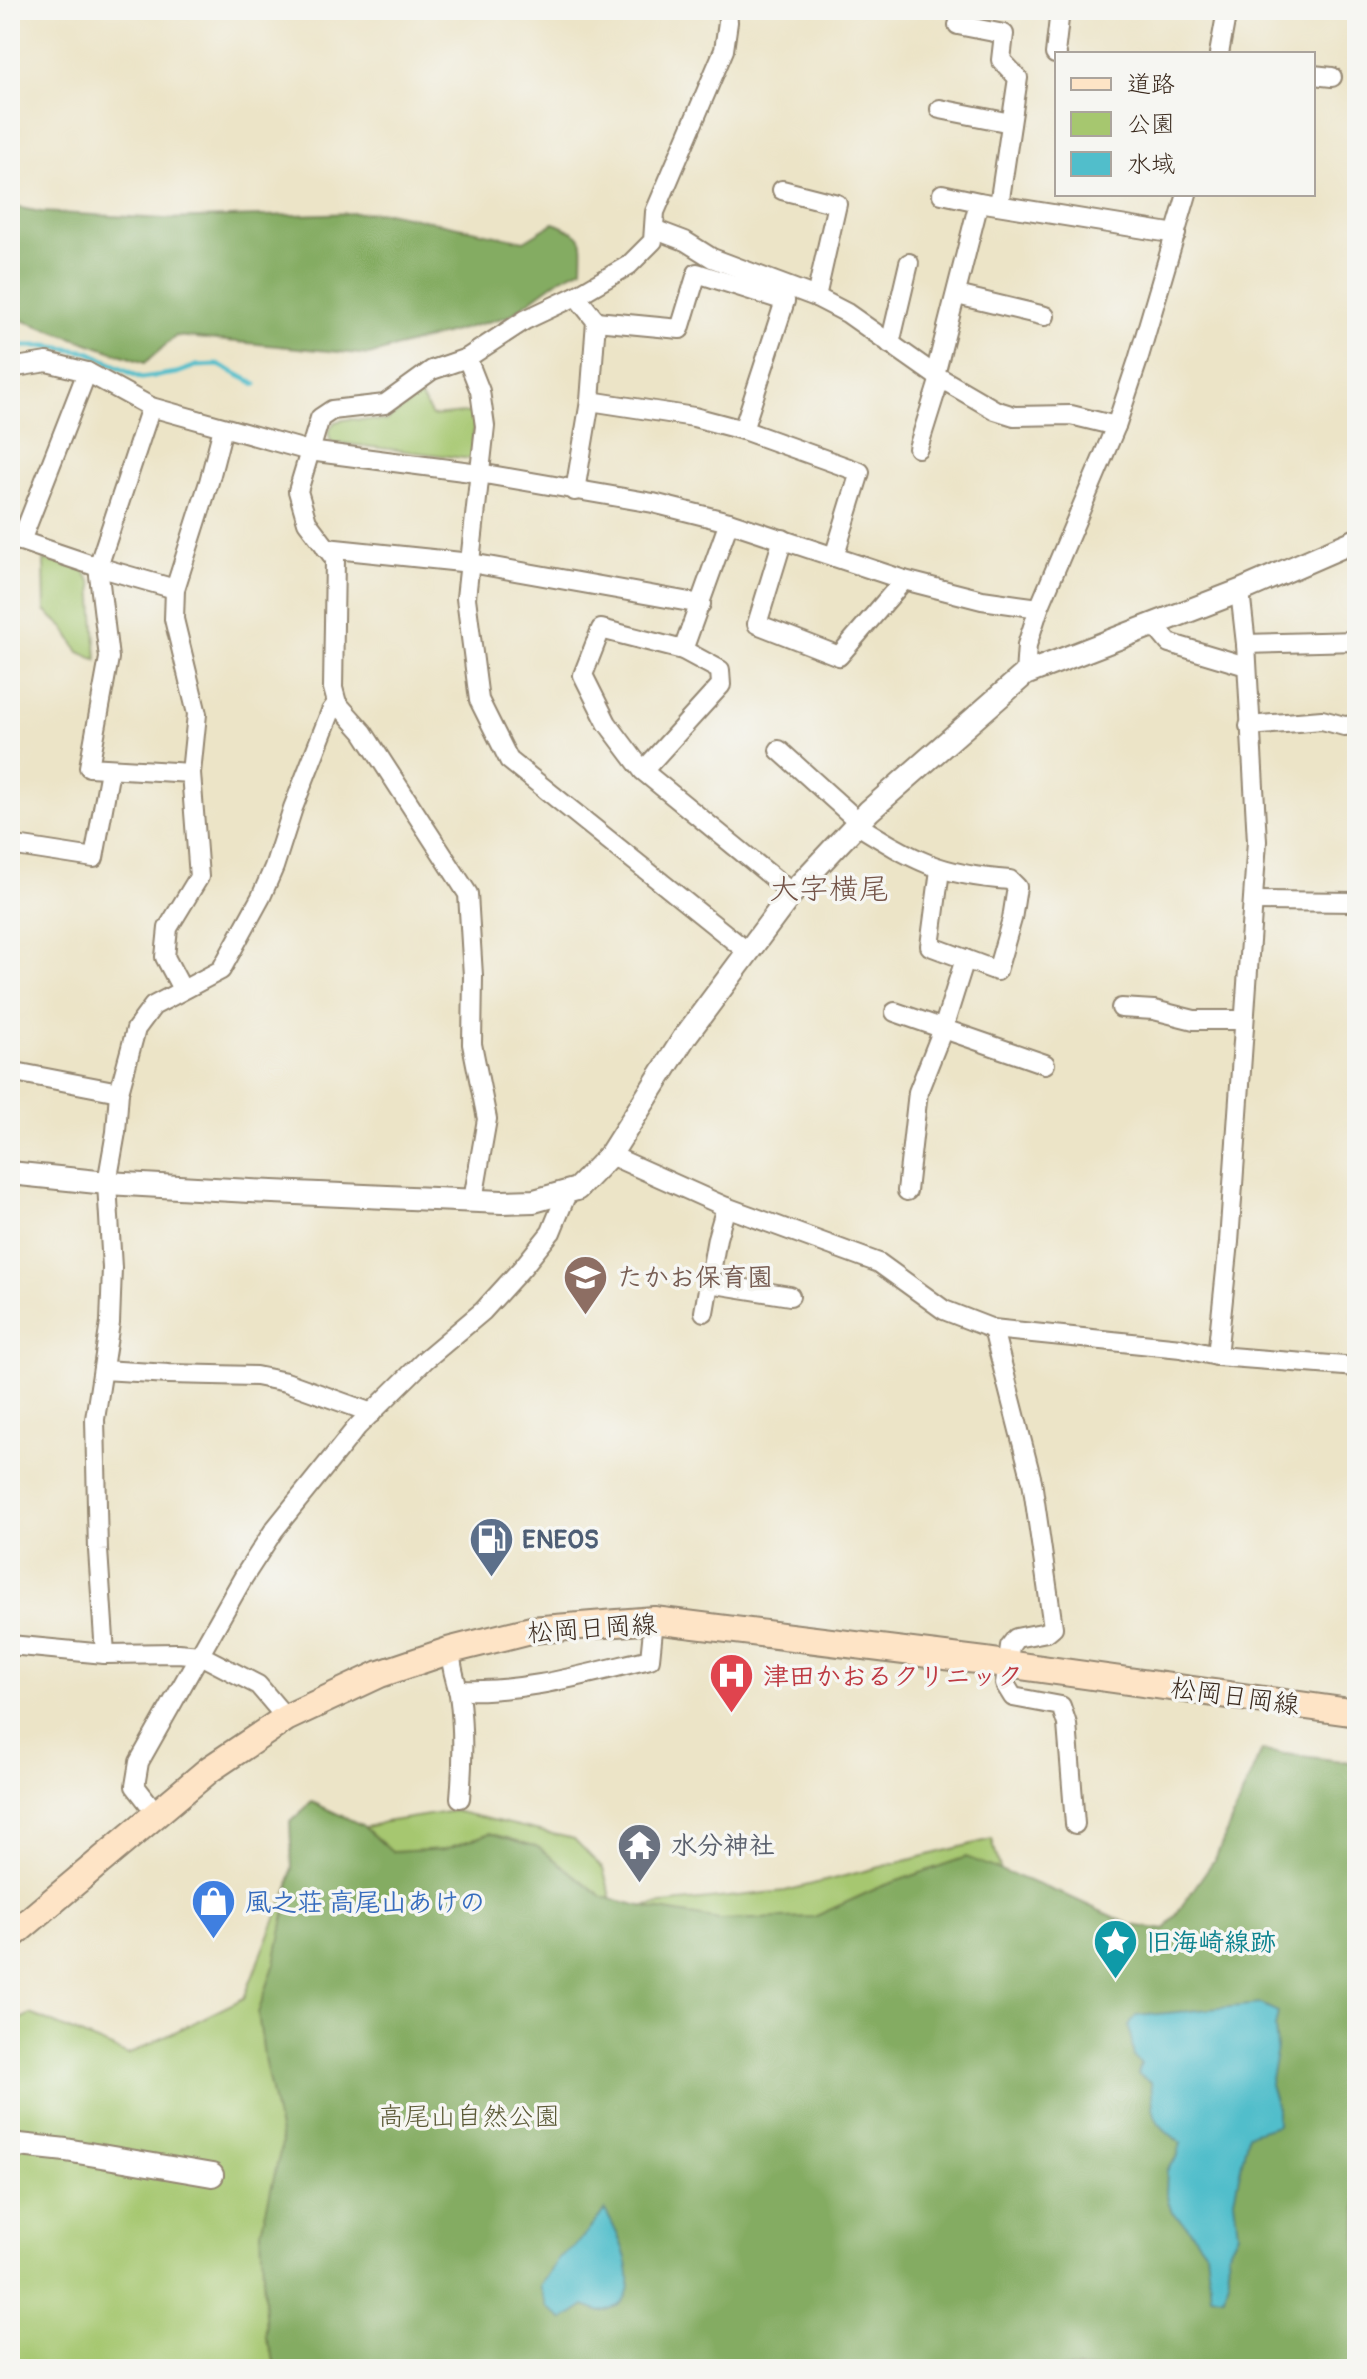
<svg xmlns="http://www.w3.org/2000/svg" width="1367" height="2379" font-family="Pangolin,'Klee One',sans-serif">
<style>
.green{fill:#a6c76f;stroke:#707846;stroke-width:2}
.forest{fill:#84ac62;stroke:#606b40;stroke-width:2}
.water{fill:#51becb;stroke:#467474;stroke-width:2}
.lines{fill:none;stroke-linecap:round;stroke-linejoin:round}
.stream{stroke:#51becb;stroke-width:5}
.minor-casing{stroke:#948772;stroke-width:22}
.tertiary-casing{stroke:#948772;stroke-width:26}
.secondary-casing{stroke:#948772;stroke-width:30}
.minor{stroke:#fff;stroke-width:18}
.tertiary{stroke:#fff;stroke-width:22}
.secondary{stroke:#fee4c6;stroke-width:26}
.labels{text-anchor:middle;stroke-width:7;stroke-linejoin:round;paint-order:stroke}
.education-label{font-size:26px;font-weight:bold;fill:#785e54;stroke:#f6f6f2;text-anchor:start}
.service-label{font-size:26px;font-weight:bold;fill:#4e5e75;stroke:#f6f6f2;text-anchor:start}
.street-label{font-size:26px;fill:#3b2a1e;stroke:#f6f6f2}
.health-label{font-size:26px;font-weight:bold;fill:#be3a42;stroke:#f6f6f2;text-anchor:start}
.worship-label{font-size:26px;font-weight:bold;fill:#5b616d;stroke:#f6f6f2;text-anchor:start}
.shop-label{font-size:26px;font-weight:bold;fill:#366cbe;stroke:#f6f6f2;text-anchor:start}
.culture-label{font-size:26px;font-weight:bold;fill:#0d838f;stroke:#f6f6f2;text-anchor:start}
.park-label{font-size:26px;fill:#5b5936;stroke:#f6f6f2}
.quarter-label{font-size:30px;fill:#745448;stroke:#f6f6f2}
</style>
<rect width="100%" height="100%" fill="#f6f6f2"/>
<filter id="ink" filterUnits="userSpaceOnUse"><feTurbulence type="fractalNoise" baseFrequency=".0125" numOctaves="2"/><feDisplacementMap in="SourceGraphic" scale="16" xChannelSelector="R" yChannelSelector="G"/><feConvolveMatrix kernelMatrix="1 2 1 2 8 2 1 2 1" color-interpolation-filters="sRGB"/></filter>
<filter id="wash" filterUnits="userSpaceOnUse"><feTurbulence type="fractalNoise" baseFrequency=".006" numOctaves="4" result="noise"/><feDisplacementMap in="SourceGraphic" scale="32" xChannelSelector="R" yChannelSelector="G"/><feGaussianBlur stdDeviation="1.8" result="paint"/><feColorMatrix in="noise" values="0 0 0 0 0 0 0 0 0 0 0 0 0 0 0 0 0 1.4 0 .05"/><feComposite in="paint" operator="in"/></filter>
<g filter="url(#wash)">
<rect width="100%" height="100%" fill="#ece4c7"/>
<!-- green -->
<g class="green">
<polygon points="420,396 432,416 475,412 471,459 331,442 328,432 335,422 348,419 386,421"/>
<polygon points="44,560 83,570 92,583 97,660 79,652 65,629 45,611"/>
<polygon points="454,1811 574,1839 603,1869 615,1909 785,1891 992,1839 1031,1983 1070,2369 10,2369 10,2024 31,2014 128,2055 244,1998 306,1843 385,1822"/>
</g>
<!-- forest -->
<g class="forest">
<path d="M 10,206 L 41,212 L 165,219 L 387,212 L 524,241 L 554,223 C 585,237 583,234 582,268 L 561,278 L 509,316 L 369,355 L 176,336 L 145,363 L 10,316 Z"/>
<polygon points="1261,1751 1357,1763 1357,2369 277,2369 266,2338 261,2231 282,2144 265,2063 258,2013 275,1963 284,1918 292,1867 290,1822 312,1802 362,1825 392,1852 445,1849 490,1833 538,1847 603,1897 654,1909 720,1920 814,1917 880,1887 966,1857 1070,1897 1131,1925 1165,1930 1216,1857"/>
</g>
<!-- water -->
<g class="water">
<path d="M 1261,2004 L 1278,2012 L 1275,2028 L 1277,2049 L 1270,2084 L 1277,2109 L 1277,2125 L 1248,2134 L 1234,2199 L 1238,2233 L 1228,2252 L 1229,2275 L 1224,2296 L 1211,2295 L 1206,2251 L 1188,2227 L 1172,2213 L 1166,2193 L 1167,2170 L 1177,2158 L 1181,2143 C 1151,2120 1154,2119 1151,2082 L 1138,2074 L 1141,2064 L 1134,2057 L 1129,2026 L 1136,2016 Z"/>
<path d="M 605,2210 C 617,2231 644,2285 619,2305 C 614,2308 606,2310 601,2312 L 585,2306 L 564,2320 L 547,2307 L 540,2286 L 559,2258 L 579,2242 Z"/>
</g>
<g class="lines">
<!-- stream -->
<polyline class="stream" points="10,346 47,346 89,352 141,378 177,373 196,366 219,365 256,384"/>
</g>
</g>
<g filter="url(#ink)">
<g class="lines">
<defs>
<g id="minor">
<polyline points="958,25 1004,34 1001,60 1018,78 999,205"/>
<polyline points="1057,54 1055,54 1060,10"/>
<polyline points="1219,54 1227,10"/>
<polyline points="1313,75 1332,77"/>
<polyline points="940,109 1011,123"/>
<polyline points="782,190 837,204 816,297"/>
<polyline points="942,194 979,202"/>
<polyline points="656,230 685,241 712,258 816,297 847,313 935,375 995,410 1014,416 1071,415 1116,426"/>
<polyline points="957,295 1045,316"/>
<polyline points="596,321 680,329 697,273 785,301 743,430"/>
<polyline points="890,344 909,263"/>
<polyline points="467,358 480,391 485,426 466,598 479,700 509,760 749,953"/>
<polyline points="10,368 47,362 87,372 151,407 309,451 479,473 653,503 729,522 904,580 982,600 1039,608"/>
<polyline points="935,375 979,202 1176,234"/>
<polyline points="590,401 694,417 743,430 860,472 834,557"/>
<polyline points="151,407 98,567 109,658 89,767 191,773"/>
<polyline points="918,448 940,378"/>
<polyline points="575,491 590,401 596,321 576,296"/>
<polyline points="10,532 21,541 98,567 175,589"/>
<polyline points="783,539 757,624 839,656 904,580"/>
<polyline points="21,541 87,372"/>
<polyline points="326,548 471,563 701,604"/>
<polyline points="1154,625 1169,643 1246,666"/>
<polyline points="1246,644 1357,641"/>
<polyline points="683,650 729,522"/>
<polyline points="1025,674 1027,645 1039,608 1116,426 1138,360 1187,194"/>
<polyline points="1249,726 1322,720 1344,726 1357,725"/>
<polyline points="779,750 859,822"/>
<polyline points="643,771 721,685 720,670 683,650 601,629 583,675 607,723 643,771 792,893"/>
<path d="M 856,824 C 915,861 939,875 1010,880 L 1017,887 L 1012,919 L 997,971 L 930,946 L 940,870"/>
<polyline points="10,845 94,858 110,770"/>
<polyline points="1253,901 1357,902"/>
<polyline points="182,989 165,957 168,928 199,877 191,773 197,714 174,619 175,589 209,482 223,428"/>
<polyline points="1121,1008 1154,1010 1194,1020 1244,1020"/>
<polyline points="895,1012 1045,1064"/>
<polyline points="10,1071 119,1092"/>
<polyline points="610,1155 726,1207 879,1263 944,1310 993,1329 1181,1348 1217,1356 1357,1367"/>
<polyline points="907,1191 918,1092 943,1029 965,959"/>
<polyline points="473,1200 487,1119 472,1044 473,976 468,894 363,732 337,703 333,688 335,559 307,522 298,491 320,418 332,410 385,404 432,370 467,358 525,320 576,296 629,265 653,241 655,212 724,50 728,22 727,10"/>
<polyline points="709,1283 790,1296"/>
<polyline points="704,1312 717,1238 726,1207"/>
<polyline points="993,1329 1032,1481 1053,1627 1047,1632 1016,1638 1010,1646 1005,1684 1013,1697 1061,1706 1067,1724 1075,1824"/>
<polyline points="1217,1356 1229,1242 1257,841 1246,644 1240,591"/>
<polyline points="103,1370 169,1374 256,1376 286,1382 372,1413"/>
<polyline points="10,1645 105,1654 178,1653 200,1655 258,1685 286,1718"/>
<path d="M 451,1650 C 450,1667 456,1679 459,1694 C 464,1730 463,1763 460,1798"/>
<polyline points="105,1654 98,1550 95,1419 110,1323 112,1268 107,1183 116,1132 119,1092 136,1029 153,1006 221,970 261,897 274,867 293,808 331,711 337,703"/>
<path d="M 458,1690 C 524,1693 586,1674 650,1659 L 654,1620"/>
<polyline points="156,1813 135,1786 139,1762 243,1578 274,1530 357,1427 426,1359 483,1311 523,1267 551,1232 567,1193"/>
</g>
<g id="tertiary">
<polyline points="10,1173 107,1183 250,1191 502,1202 534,1201 577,1189 610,1155 684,1038 792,893 869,811 1025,674 1240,591 1357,540"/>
<polyline points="10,2144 66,2150 212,2175"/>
</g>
<polyline id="secondary" points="10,1937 210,1769 286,1718 380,1674 451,1650 531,1630 654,1620 985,1661 1357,1713"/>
</defs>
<!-- minor casing -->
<use href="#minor" class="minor-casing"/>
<!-- tertiary casing -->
<use href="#tertiary" class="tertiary-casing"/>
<!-- secondary casing -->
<use href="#secondary" class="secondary-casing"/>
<!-- minor -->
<use href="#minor" class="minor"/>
<!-- tertiary -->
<use href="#tertiary" class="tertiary"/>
<!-- secondary -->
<use href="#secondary" class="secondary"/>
</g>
</g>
<!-- icons -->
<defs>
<symbol id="school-pin" viewBox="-11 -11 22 30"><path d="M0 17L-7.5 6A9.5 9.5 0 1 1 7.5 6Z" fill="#8d6e63" stroke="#f6f6f2"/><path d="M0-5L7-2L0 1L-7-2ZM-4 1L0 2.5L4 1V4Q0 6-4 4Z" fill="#fff"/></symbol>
<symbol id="fuel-pin" viewBox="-11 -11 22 30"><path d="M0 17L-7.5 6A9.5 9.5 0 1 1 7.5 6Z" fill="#5c6f8a" stroke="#f6f6f2"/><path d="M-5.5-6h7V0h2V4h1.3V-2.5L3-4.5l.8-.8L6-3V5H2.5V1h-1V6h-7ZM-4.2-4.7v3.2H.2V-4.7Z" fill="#fff"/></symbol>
<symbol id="hospital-pin" viewBox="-11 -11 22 30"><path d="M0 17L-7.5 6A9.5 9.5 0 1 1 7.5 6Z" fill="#e0444e" stroke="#f6f6f2"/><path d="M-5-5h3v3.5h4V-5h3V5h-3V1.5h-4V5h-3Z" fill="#fff"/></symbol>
<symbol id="temple-pin" viewBox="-11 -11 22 30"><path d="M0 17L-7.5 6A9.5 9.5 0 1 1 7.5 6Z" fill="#6b7280" stroke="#f6f6f2"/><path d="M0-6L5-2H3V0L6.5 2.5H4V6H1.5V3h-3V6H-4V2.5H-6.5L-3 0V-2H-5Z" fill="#fff"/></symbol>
<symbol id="shop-pin" viewBox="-11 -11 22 30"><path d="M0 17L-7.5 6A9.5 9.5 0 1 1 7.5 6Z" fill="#3f7fe0" stroke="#f6f6f2"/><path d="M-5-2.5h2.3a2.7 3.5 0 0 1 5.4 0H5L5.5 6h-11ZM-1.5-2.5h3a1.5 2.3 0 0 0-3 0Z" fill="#fff"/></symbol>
<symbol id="sight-pin" viewBox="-11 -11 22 30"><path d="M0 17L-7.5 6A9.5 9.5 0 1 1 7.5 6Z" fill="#0f9aa8" stroke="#f6f6f2"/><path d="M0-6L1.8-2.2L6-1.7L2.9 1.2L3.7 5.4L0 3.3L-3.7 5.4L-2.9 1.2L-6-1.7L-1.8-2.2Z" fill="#fff"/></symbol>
</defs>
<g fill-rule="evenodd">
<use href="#school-pin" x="560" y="1252" width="51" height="69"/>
<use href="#fuel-pin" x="466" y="1514" width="51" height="69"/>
<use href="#hospital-pin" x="706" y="1650" width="51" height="69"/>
<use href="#temple-pin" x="614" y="1820" width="51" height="69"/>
<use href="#shop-pin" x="188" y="1876" width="51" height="69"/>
<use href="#sight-pin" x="1090" y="1916" width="51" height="69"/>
</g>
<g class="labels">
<!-- education labels -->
<g class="education-label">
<text x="617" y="1286">たかお保育園</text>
</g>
<!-- service labels -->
<g class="service-label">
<text x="522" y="1548">ENEOS</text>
</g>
<!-- street labels -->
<g class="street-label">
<text transform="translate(592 1628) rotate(-4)" y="9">松岡日岡線</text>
<text transform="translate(1235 1696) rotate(8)" y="9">松岡日岡線</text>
</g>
<!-- health labels -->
<g class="health-label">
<text x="763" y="1685">津田かおるクリニック</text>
</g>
<!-- worship labels -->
<g class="worship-label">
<text x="671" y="1854">水分神社</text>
</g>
<!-- shop labels -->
<g class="shop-label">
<text x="245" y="1911">風之荘 高尾山あけの</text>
</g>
<!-- culture labels -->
<g class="culture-label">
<text x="1146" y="1951">旧海崎線跡</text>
</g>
<!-- park labels -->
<g class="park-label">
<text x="469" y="2125">高尾山自然公園</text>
</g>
<!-- quarter labels -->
<g class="quarter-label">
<text x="829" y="899">大字横尾</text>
</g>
</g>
<!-- margin -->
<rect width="1367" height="2379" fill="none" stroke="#f6f6f2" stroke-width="40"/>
<!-- legend -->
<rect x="1055" y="52" width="260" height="144" fill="#f6f6f2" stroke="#aba49d" stroke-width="2"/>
<rect x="1071" y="78" width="40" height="12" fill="#fee4c6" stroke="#aba49d" stroke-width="2"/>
<text x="1127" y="92" font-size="24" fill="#3b2a1e">道路</text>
<rect x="1071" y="112" width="40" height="24" fill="#a6c76f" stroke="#aba49d" stroke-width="2"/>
<text x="1127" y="132" font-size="24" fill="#3b2a1e">公園</text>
<rect x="1071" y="152" width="40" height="24" fill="#51becb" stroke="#aba49d" stroke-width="2"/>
<text x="1127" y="172" font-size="24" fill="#3b2a1e">水域</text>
</svg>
